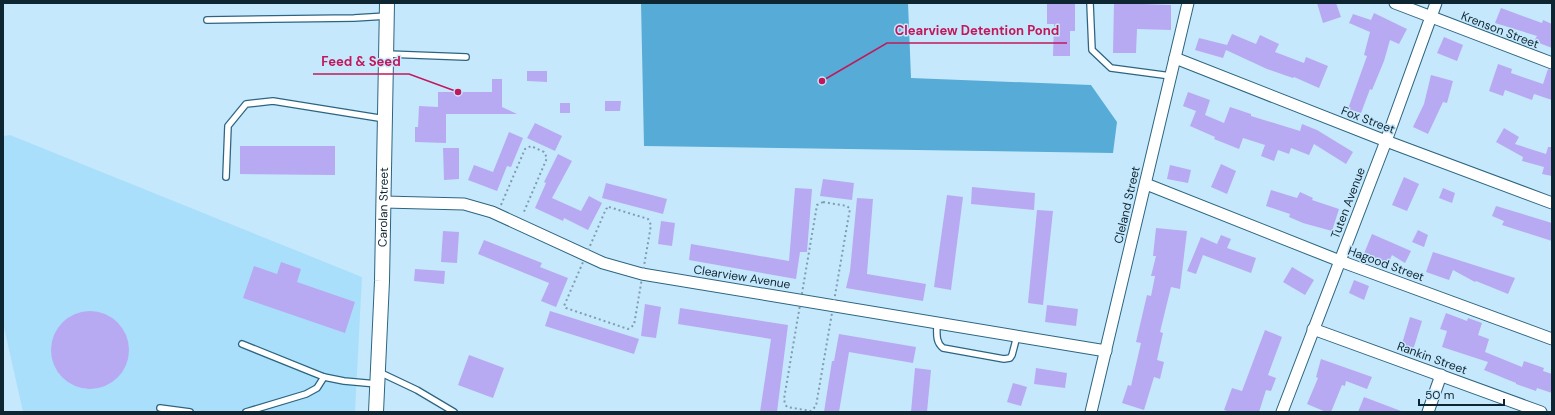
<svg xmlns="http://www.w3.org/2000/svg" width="1555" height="415" viewBox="0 0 1555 415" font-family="'DM Sans',sans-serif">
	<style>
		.built { fill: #aadffc }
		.water { fill: #56acd7 }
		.building { fill: #b8a9f3 }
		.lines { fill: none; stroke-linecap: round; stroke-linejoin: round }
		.service-casing { stroke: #2c6581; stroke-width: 8 }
		.minor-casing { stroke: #2c6581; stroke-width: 13 }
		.tertiary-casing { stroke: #2c6581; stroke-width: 16 }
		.path { stroke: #7f9dae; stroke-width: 2; stroke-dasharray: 2 3; stroke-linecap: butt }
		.service { stroke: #fff; stroke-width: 5.5 }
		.minor { stroke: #fff; stroke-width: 11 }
		.tertiary { stroke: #fff; stroke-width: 14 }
		.labels { text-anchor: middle; stroke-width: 3; stroke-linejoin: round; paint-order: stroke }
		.street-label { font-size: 12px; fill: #0e2632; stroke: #c6e8fc }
		.leader { fill: none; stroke: #c2185b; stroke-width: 1.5 }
		.callout-dot { fill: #c2185b; stroke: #c6e8fc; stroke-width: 1.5 }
		.callout-label { font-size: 13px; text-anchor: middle; font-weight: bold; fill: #c2185b; stroke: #c6e8fc; stroke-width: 3; stroke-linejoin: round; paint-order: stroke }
	</style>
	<rect width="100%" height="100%" fill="#c6e8fc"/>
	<polygon class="built" points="10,135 362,277 355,412 23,412 3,323 3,136"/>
	<polygon class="water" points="641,3 908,3 911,78 1091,85 1117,122 1113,153 644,146"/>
	<g class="building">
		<polygon points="1047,3 1075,3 1075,31 1070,31 1070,56 1053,56 1054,24 1047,24"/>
		<polygon points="1114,3 1171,5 1171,30 1137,29 1136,53 1113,53"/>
		<polygon points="1317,3 1336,3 1341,17 1323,23"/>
		<polygon points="1501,8 1542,23 1543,20 1552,24 1552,48 1534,41 1537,36 1495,23"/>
		<polygon points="1374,13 1407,29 1399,44 1390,40 1384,61 1372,90 1370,89 1361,113 1348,109 1367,56 1364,55 1370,32 1349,23 1353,14 1371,20"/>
		<polygon points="1232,34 1256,44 1260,35 1279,44 1275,52 1304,63 1306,57 1328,66 1319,88 1294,77 1293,78 1267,69 1226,50 1223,58 1195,50 1199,38 1227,45"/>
		<polygon points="1444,37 1463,45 1457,61 1437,53"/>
		<polygon points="1498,64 1512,69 1511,73 1543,84 1548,69 1552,70 1552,100 1534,94 1532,100 1505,90 1503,96 1489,91"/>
		<polygon points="527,71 547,71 547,82 527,81"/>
		<polygon points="1431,75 1453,81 1447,103 1443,102 1428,134 1413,127 1424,104"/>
		<polygon points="492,79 502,79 502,107 517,114 446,114 446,143 415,142 415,127 418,127 419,106 438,107 438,92 492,92"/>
		<polygon points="1188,92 1210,100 1205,115 1224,123 1230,107 1251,114 1251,116 1300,131 1302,124 1317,130 1353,152 1346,164 1314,144 1309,155 1291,148 1289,154 1278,150 1274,161 1261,156 1265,145 1243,138 1239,149 1214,139 1215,137 1190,126 1196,111 1183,106"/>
		<polygon points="605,101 621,101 620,111 605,111"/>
		<rect x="560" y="103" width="10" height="10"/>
		<polygon points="535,123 562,136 555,151 527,138"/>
		<polygon points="1504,128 1519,137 1515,144 1546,154 1548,147 1552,147 1552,176 1542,174 1544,167 1522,161 1523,157 1496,142"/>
		<polygon points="509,132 523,138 511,167 507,166 497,191 468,180 474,165 493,172"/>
		<polygon points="240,146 335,146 335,175 240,174"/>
		<polygon points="443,148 459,148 459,179 444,180"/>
		<polygon points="558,154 572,161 552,198 581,211 589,196 602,203 588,230 564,218 563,221 535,208 546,183 544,182"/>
		<polygon points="1221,164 1236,171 1227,194 1211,187"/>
		<polygon points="1170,165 1191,170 1188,183 1167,179"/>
		<polygon points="1404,177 1419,184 1407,211 1392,205"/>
		<polygon points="823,179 854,183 852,200 820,196"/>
		<polygon points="606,183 667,199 663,214 602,198"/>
		<polygon points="972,187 1035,193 1034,210 971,204"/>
		<polygon points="795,188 812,189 807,252 800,252 796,279 689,260 691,244 789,261"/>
		<polygon points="1443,188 1455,193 1452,203 1439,198"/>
		<polygon points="1271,190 1297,198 1300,192 1313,198 1312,200 1339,209 1332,231 1303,223 1289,217 1290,214 1266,206"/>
		<polygon points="947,195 963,197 951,290 934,287"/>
		<polygon points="857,198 873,199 867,274 926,284 923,301 846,288 850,271"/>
		<polygon points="1496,206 1552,223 1552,241 1502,225 1504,221 1492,216"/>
		<polygon points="1037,210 1053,211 1043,305 1028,303"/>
		<polygon points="661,221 675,223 672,246 658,244"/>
		<polygon points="1156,228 1187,231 1180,289 1171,287 1160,332 1163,333 1157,360 1164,362 1160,379 1154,377 1144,410 1122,403 1128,385 1131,386 1141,343 1136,342 1147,295 1151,296 1155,276 1151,276 1156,256 1153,256"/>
		<polygon points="1418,230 1428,235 1424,247 1412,242"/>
		<polygon points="443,231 459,232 457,263 441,262"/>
		<polygon points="1372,234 1411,251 1405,263 1392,255 1387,266 1363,256"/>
		<polygon points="1221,235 1231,239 1227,248 1256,258 1251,273 1203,255 1196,274 1187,271 1201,237 1217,244"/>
		<polygon points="484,240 542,263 540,267 568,278 556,307 541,301 549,283 478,254"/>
		<polygon points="1433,252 1515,278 1508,294 1476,281 1475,282 1453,270 1449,280 1426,272"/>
		<polygon points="281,262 301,269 297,282 355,302 345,333 243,298 254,266 277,274"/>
		<polygon points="1292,267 1314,280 1305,295 1283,282"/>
		<polygon points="415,269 445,271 444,284 414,281"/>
		<polygon points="1354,280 1369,286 1364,300 1349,293"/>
		<polygon points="645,304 661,307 656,338 641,336"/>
		<polygon points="1047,305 1078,309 1076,326 1045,322"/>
		<polygon points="680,308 788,325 777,412 760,412 771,339 678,324"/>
		<circle cx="90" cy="350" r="39"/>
		<polygon points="550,311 639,339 634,354 545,326"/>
		<polygon points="1446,313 1467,321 1468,318 1482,323 1478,335 1489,339 1485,352 1522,367 1524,361 1544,368 1543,371 1552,374 1552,393 1537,388 1536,391 1516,384 1516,383 1484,370 1488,362 1442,347 1447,331 1440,329"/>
		<polygon points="1410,317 1422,321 1413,350 1401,347"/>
		<polygon points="1265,330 1282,337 1268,375 1276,378 1271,391 1266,390 1259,412 1230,412 1224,410 1232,388 1242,391"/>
		<polygon points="839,334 916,347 913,363 849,352 839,412 824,412 832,361 834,361"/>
		<polygon points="469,355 504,368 493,398 458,385"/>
		<polygon points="1321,359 1372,377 1367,389 1346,381 1345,386 1342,385 1331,412 1326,412 1307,404 1318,378 1316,377"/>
		<polygon points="915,368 931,370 927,412 911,412"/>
		<polygon points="1036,368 1067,373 1065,388 1034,384"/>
		<polygon points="1013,383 1027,387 1021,406 1007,402"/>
		<polygon points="1364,397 1401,411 1401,412 1358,412"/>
	</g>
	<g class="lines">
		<defs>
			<g id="service">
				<polyline points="1090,3 1092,50 1111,68 1171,76"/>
				<polyline points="207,20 354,18 387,16"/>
				<polyline points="387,54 466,57"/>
				<polyline points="226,177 228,126 246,104 273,101 385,119"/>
				<path d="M937 323C937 332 935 342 943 348L1004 359 1010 358 1012 355 1017 336"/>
				<polyline points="242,344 324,377 344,381 377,384"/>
				<polyline points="379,372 417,390 454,412"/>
				<polyline points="160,408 190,412"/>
				<polyline points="246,412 306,394 317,388 324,377"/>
			</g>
			<g id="minor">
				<polyline points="1395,3 1552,63"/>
				<polyline points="1175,58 1386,141 1552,203"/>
				<polyline points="1146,184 1340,261 1552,339"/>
				<polyline points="384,202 464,204 492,212 603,263 642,274 1106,351"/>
				<polyline points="1313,329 1541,412"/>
				<polyline points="1091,412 1188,3"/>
				<polyline points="1282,412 1386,141 1436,3"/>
				<polyline points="1428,412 1441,375"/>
			</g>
			<g id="tertiary">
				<path id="s1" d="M376 412 382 281 387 3"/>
			</g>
		</defs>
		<use href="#service" class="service-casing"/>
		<use href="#minor" class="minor-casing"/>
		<use href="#tertiary" class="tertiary-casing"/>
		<g class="path">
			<polygon points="823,202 847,206 850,209 849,214 816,406 811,411 787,407 785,404 784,399 817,205"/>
			<polyline points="501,205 525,149 531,146 544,152 547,158 523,214"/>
			<polygon points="609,207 648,219 651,225 634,325 628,329 566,308 564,306 606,209"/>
		</g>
		<use href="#service" class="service"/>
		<use href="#minor" class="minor"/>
		<use href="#tertiary" class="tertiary"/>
	</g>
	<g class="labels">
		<g class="street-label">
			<text transform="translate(1500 30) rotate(21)" y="4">Krenson Street</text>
			<text transform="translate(1368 120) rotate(21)" y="4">Fox Street</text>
			<text transform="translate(1348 203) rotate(-69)" y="4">Tuten Avenue</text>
			<text transform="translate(1127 205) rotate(-77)" y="4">Cleland Street</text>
			<text dy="4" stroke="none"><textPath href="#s1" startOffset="205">Carolan Street</textPath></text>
			<text transform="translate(1386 264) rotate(20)" y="4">Hagood Street</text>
			<text transform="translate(742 277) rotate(9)" y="4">Clearview Avenue</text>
			<text transform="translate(1432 358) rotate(20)" y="4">Rankin Street</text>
		</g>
	</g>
	<path class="leader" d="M822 81L887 43H1067M458 92L409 74H313"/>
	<g class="callout-dot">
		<circle cx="822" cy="81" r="4"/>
		<circle cx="458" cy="92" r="4"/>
	</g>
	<g class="callout-label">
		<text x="977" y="35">Clearview Detention Pond</text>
		<text x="361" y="66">Feed &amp; Seed</text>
	</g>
	<rect width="1555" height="415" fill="none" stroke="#0e2632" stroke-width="8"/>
	<path d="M1419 399v6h85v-6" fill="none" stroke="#0e2632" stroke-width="2"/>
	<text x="1425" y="399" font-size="12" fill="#0e2632" stroke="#c6e8fc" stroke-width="3" paint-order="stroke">50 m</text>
</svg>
